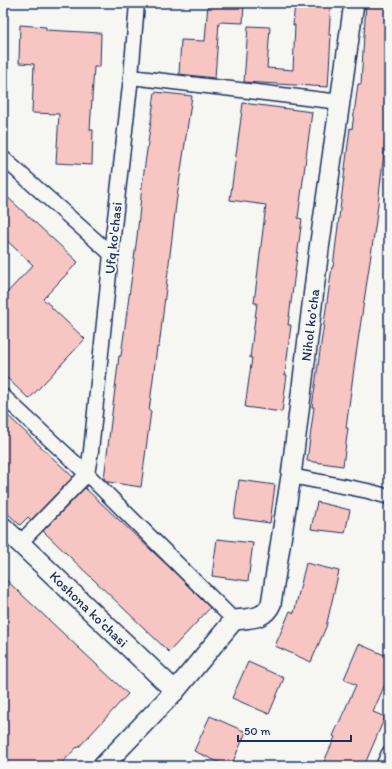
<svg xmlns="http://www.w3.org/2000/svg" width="392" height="769" viewBox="0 0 392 769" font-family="Itim,sans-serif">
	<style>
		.building { fill: #f7c6c3; stroke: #1b2f5e }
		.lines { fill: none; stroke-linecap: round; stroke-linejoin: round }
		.street-casing { stroke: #1b2f5e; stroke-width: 17 }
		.secondary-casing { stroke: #1b2f5e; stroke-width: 22 }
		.street { stroke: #f6f6f2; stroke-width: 14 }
		.secondary { stroke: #f6f6f2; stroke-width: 19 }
		.labels { text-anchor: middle; stroke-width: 4; stroke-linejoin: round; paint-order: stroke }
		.street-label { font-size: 14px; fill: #1b2f5e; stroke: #f6f6f2 }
	</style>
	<rect width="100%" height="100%" fill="#f6f6f2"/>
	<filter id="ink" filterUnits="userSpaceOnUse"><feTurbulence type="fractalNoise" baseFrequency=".025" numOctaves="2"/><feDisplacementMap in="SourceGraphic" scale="8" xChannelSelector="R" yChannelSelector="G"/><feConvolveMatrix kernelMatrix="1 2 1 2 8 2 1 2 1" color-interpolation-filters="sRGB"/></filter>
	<g filter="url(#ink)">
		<g class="building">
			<polygon points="208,3 244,3 243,23 219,22 215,78 179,74 181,40 205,41"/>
			<polygon points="295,3 331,3 329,35 331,35 328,87 244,82 248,26 270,27 267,68 293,70 295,25 293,25"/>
			<polygon points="366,3 389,3 389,126 387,126 376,221 355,361 346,428 348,428 343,466 307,461 314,407 312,407 332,267 333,267 350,128 352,129 358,84 361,84"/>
			<polygon points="20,25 46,27 46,30 101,33 100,67 94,67 90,130 93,130 92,165 56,163 59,114 32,113 34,64 19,63"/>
			<polygon points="155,92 192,96 176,204 159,347 157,347 149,411 151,411 141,487 108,482 104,479 119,356 121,356 137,237 142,186"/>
			<polygon points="243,103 312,112 298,218 302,219 288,325 291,325 285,375 287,375 282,412 245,407 252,358 250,358 257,303 254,303 266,205 230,200"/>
			<polygon points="3,193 78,262 43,299 51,306 51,307 85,339 29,399 3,374 3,297 33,265 3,237"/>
			<polygon points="3,411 73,477 31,520 28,517 20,525 3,509"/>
			<polygon points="239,480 275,485 270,523 234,518"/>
			<polygon points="85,488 168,566 210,608 169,652 43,531"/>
			<polygon points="317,502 350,510 345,533 311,529"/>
			<polygon points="217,539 253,543 248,581 212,576"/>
			<polygon points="306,563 339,571 326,627 311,662 275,646 290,611 294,613"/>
			<polygon points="3,577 128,694 78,748 77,747 59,766 3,766"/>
			<polygon points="359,644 389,657 389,675 373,712 385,717 364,766 322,766 335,737 333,736 356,685 344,679"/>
			<polygon points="248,662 284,678 269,714 232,698"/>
			<polygon points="210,716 246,732 231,766 227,766 194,751"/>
		</g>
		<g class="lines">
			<defs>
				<g id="street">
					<polyline points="131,77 340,102"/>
					<polyline points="3,158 111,254"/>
					<polyline points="3,396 87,474 234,620"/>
					<polyline points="87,474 91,451 111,254 131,77 137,3"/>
					<polyline points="291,476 368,491 389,497"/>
					<polyline points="20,543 87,474"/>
					<polyline points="383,766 389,753"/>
				</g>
				<g id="secondary">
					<polyline points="3,527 175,691"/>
					<path d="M103 766 175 691 234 620C249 618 264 620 271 604L291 476 319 249 354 3"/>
				</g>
			</defs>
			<use href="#street" class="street-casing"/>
			<use href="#secondary" class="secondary-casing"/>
			<use href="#street" class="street"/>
			<use href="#secondary" class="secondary"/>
		</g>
	</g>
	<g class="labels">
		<g class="street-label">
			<text transform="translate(113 238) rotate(-84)" y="5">Ufq ko'chasi</text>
			<text transform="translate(310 325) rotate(-83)" y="5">Nihol ko'cha</text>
			<text transform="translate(89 609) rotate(44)" y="5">Koshona ko'chasi</text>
		</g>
	</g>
	<rect width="392" height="769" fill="none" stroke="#f6f6f2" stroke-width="16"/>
	<rect x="8" y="8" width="376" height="753" fill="none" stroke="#1b2f5e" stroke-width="1.5" filter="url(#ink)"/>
	<path d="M238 735v6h113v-6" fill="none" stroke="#1b2f5e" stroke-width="2"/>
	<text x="244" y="735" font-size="12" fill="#1b2f5e" stroke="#f6f6f2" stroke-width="3" paint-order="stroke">50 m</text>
</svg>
